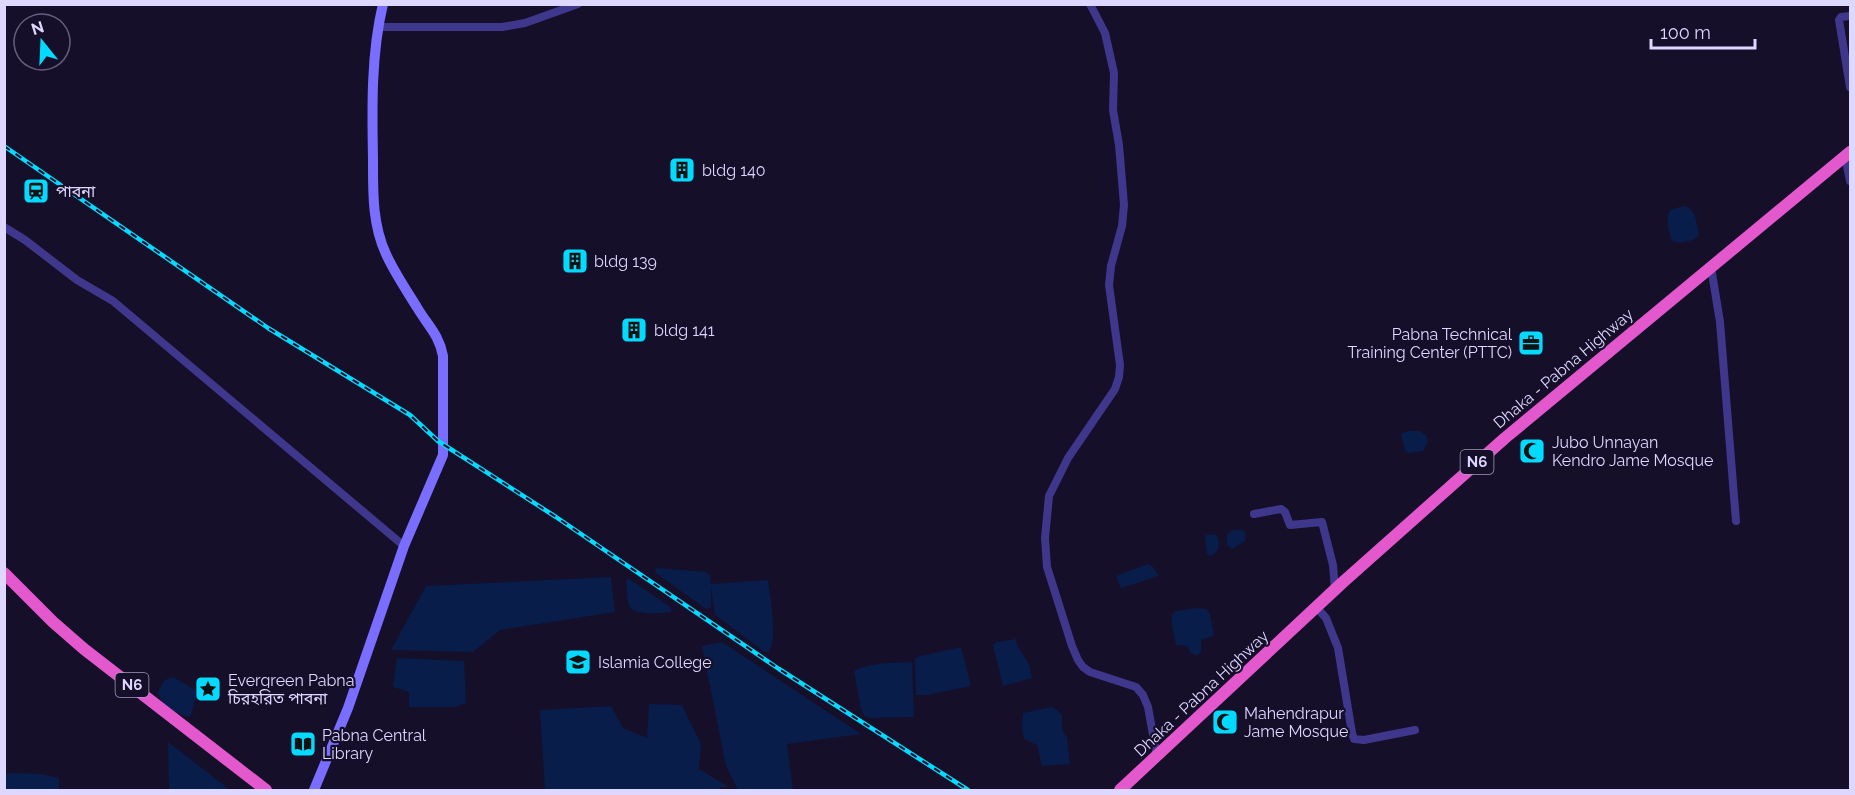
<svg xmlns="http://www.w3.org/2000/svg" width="1855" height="795" viewBox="0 0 1855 795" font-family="Raleway,'Noto Sans Bengali',sans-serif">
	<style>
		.water { fill: #081d4a }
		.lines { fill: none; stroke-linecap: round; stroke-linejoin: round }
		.minor { stroke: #3f378b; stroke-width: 8 }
		.secondary { stroke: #796eff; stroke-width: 10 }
		.trunk { stroke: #e458ce; stroke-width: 12 }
		.rail-casing { stroke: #03daff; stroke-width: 4.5 }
		.rail { stroke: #150f2a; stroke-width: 2; stroke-dasharray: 7; stroke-linecap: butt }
		.labels { text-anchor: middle; stroke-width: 4.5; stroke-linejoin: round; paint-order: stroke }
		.shield { fill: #150f2a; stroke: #a29bbf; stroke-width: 1.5 }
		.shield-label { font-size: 15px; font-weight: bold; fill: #ded7ff }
		.poi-label { font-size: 16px; fill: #ded7ff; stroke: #150f2a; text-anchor: start }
		.street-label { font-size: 16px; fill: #ded7ff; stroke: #150f2a }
	</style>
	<rect width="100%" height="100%" fill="#150f2a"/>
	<g class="water">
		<path d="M1683 206C1697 208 1696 223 1699 235 1693 242 1681 243 1673 242 1668 232 1666 221 1670 210Z"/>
		<polygon points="1408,431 1419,431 1426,435 1428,442 1423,451 1409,453 1405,451 1401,434"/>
		<polygon points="1233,530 1242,530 1246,533 1245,541 1234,548 1230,548 1227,544 1227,534"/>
		<path d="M1216 534C1221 543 1220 552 1210 556L1207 554 1205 540 1206 535Z"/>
		<polygon points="1148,564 1153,567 1159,576 1121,588 1116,576"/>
		<path d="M656 568 706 572 710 576 711 584 768 580C770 598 778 637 769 652H765L715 615 711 587V606L710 608 706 609 657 574 655 571Z"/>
		<polygon points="611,577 615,612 500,630 473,652 391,650 426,586"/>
		<path d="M628 578 669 606 672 612C663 613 633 616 629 606 627 599 627 589 626 582Z"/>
		<polygon points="1196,608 1206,609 1210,614 1214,636 1201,640 1201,652 1196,656 1190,652 1187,646 1176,645 1172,625 1172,614 1176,611"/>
		<polygon points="1016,639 1017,645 1029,664 1032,678 1003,686 993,645 997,642"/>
		<polygon points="722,642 861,734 787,744 793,790 738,790 726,766 702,646"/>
		<polygon points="961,647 971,686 927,695 916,695 915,659 920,656"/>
		<polygon points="397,658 464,661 466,703 455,707 409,707 409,692 393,687"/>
		<path d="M912 662 914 717 870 718 864 716 861 709 854 671C870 662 894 663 912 662Z"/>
		<path d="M170 677 175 678 195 690 196 698 190 717C177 715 160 706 158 692L163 682Z"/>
		<polygon points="649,704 682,705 701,744 699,769 729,787 720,787 720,790 545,790 540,710 611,706 623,728 647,738"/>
		<polygon points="1052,707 1062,714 1062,729 1067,738 1070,764 1042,766 1037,745 1024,739 1022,728 1023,713"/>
		<polygon points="168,742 230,790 169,790"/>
		<polygon points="16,773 41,774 59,778 59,790 5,790 5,774"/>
	</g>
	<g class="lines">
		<g class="minor">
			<polyline points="1090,4 1105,33 1114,73 1113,110 1119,145 1124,205 1122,226 1111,266 1109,285 1120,365 1119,377 1115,389 1068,458 1049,496 1045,538 1047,567 1072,646 1078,660 1083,667 1090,672 1136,687 1143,695 1148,707 1157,757"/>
			<polyline points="1850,16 1841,17 1839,20 1850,87"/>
			<polyline points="378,27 502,27 525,23 578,4"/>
			<polyline points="1845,156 1850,181"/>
			<polyline points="4,227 25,240 77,280 113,301 404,546"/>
			<polyline points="1711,267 1720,322 1736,521"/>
			<polyline points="1254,514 1281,509 1285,512 1290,525 1322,522 1333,565 1335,590"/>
			<polyline points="1316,607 1326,618 1338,648 1352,733 1354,739 1364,740 1415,730"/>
		</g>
		<path class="secondary" d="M314 790 348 708 404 546 443 455V356C439 335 429 327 418 309 407 291 394 272 386 254 372 224 373 191 373 159 372 108 371 54 383 4"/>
		<g class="trunk">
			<polyline points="4,573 53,622 84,649 266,790"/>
			<polyline points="1120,790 1342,583 1505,438 1850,152"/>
		</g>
		<defs>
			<polyline id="rail" points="4,146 268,328 410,415 438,441 556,517 779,669 968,790"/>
		</defs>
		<use href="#rail" class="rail-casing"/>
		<use href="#rail" class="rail"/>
	</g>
	<defs>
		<symbol id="building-square" viewBox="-11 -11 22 22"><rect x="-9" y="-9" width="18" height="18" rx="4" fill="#03daff" stroke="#150f2a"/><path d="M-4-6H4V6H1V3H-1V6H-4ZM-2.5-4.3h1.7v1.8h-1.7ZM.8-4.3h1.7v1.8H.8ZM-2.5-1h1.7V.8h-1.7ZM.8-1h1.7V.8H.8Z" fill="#111"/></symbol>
		<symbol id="station-square" viewBox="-11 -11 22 22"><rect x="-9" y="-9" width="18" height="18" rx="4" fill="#03daff" stroke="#150f2a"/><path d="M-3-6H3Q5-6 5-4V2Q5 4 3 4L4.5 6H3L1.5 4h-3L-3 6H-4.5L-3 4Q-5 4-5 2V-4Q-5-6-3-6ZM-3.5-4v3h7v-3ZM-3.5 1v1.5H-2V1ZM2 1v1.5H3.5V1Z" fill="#111"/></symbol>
		<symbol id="office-square" viewBox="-11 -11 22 22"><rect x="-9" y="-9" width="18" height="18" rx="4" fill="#03daff" stroke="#150f2a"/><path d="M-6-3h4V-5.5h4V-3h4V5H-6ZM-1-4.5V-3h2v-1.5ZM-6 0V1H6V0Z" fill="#111"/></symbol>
		<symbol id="mosque-square" viewBox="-11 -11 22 22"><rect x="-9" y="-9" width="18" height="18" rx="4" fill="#03daff" stroke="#150f2a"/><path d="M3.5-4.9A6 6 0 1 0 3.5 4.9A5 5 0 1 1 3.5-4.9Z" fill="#111"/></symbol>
		<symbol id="university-square" viewBox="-11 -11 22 22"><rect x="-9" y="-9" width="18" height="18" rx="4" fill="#03daff" stroke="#150f2a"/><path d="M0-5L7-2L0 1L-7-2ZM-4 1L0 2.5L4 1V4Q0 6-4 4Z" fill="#111"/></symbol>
		<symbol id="sight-square" viewBox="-11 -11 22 22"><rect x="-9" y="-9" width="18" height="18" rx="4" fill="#03daff" stroke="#150f2a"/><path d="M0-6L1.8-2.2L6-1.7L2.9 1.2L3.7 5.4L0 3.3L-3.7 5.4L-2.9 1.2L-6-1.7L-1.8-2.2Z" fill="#111"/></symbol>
		<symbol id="library-square" viewBox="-11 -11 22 22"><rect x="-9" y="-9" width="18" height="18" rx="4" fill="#03daff" stroke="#150f2a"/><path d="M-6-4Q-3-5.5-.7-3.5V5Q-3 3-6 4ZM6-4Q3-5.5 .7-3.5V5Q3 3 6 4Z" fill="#111"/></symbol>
	</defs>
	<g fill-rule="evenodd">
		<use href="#building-square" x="667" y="155" width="30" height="30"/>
		<use href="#station-square" x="21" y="176" width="30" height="30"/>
		<use href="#building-square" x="560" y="246" width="30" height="30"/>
		<use href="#building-square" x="619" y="315" width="30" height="30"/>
		<use href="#office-square" x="1516" y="328" width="30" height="30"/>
		<use href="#mosque-square" x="1517" y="436" width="30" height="30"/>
		<use href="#university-square" x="563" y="647" width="30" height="30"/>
		<use href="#sight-square" x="193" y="674" width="30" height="30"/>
		<use href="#mosque-square" x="1210" y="707" width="30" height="30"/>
		<use href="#library-square" x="288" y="729" width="30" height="30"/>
	</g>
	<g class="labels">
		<g class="shield">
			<rect x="1460.5" y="450" width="33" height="24" rx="4.5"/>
			<rect x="115.5" y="673" width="33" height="24" rx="4.5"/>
		</g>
		<g class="shield-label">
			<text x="1477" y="467">N6</text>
			<text x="132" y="690">N6</text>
		</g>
		<g class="poi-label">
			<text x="702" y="176">bldg 140</text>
			<text x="56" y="197">পাবনা</text>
			<text x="594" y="267">bldg 139</text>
			<text x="654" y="336">bldg 141</text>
			<text x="1512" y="340" text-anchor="end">Pabna Technical<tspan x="1512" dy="18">Training Center (PTTC)</tspan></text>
			<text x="1552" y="448">Jubo Unnayan<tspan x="1552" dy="18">Kendro Jame Mosque</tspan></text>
			<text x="598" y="668">Islamia College</text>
			<text x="228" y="686">Evergreen Pabna<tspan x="228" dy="18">চিরহরিত পাবনা</tspan></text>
			<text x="1244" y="719">Mahendrapur<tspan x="1244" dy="18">Jame Mosque</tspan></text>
			<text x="322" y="741">Pabna Central<tspan x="322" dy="18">Library</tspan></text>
		</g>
		<g class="street-label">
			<text transform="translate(1563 368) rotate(-40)" y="6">Dhaka - Pabna Highway</text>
			<text transform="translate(1201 693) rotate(-43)" y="6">Dhaka - Pabna Highway</text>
		</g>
	</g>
	<rect width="1855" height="795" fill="none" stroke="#ded7ff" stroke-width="12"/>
	<g transform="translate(42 42) rotate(342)"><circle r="28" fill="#150f2a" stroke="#655f7f" stroke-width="1.5"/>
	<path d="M0-4.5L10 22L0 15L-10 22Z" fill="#03daff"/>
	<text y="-9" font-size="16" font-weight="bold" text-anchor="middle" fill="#ded7ff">N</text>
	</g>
	<path d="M1651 39v9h104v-9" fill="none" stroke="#ded7ff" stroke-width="3"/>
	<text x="1660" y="39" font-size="18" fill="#ded7ff" stroke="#150f2a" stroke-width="4.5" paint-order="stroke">100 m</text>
</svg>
